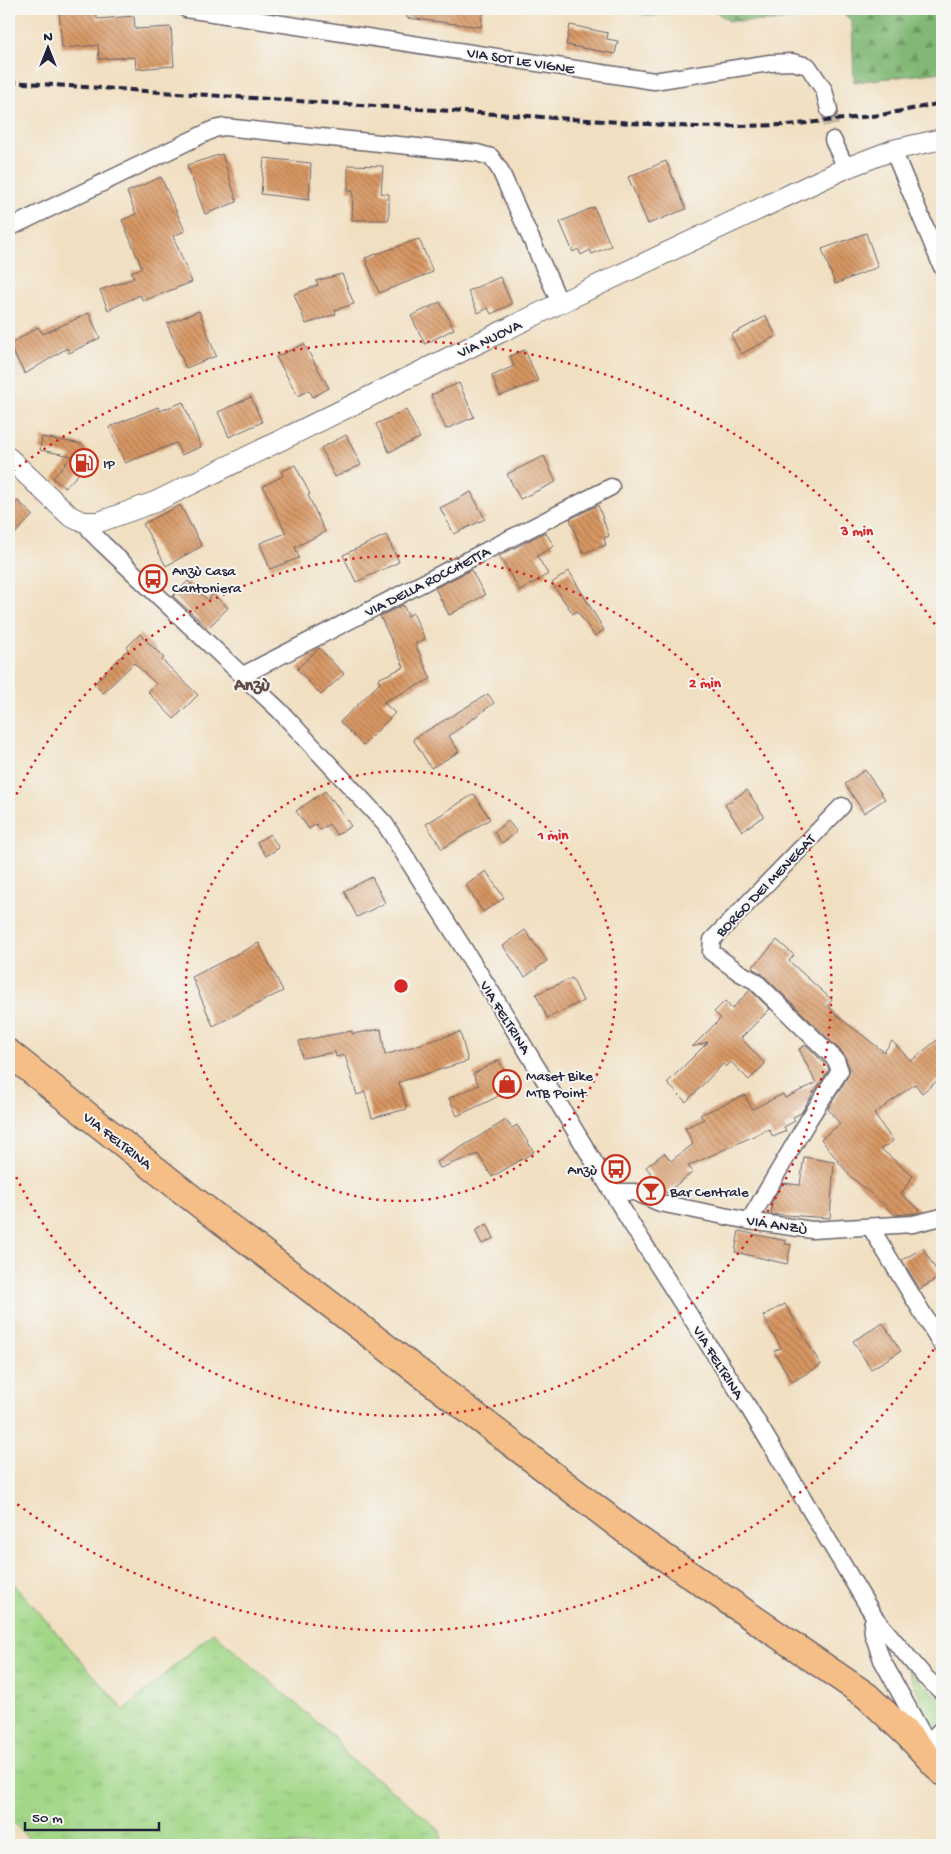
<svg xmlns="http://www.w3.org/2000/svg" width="951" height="1854" viewBox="0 0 951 1854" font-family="'Gochi Hand',sans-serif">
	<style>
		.grass { fill: url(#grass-tufts); stroke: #627c62 }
		.forest { fill: url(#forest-firs); stroke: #526d58 }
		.building { fill: url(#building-back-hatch) }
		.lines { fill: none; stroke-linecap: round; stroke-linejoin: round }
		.minor-tunnel { stroke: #c8b9a6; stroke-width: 16; stroke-dasharray: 16 8; stroke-linecap: butt }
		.minor-casing { stroke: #6a646a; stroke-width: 19 }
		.tertiary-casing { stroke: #6a646a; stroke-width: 22 }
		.primary-casing { stroke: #6a646a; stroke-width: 29 }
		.minor { stroke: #fff; stroke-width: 16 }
		.tertiary { stroke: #fff; stroke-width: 20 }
		.primary { stroke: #f6be87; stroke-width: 26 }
		.rail { stroke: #22223b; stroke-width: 4; stroke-dasharray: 8 4; stroke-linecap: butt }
		.ring { fill: none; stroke: #d62828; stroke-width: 2.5; stroke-dasharray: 2.5 5 }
		.labels { text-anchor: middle; stroke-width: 4; stroke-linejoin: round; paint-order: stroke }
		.street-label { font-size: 15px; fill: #22223b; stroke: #f6f6f2 }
		.poi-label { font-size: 15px; fill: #22223b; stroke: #f6f6f2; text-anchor: start }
		.quarter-label { font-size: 18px; font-weight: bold; fill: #614b49; stroke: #f6f6f2 }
		.centre { fill: #d62828; stroke: #f6f6f2; stroke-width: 2.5 }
		.ring-label { font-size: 15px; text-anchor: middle; font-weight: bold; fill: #d62828; stroke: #f6f6f2; stroke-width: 4; stroke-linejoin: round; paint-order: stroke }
	</style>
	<defs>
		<pattern id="grass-tufts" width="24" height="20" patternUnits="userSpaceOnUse" patternTransform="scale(1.25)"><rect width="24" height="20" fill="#a2d788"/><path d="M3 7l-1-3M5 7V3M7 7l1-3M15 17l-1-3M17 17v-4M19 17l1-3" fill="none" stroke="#8bb876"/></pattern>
		<pattern id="forest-firs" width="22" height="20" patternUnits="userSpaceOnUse" patternTransform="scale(1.25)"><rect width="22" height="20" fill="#81b874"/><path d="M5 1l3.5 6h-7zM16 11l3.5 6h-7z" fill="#699560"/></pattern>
		<pattern id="building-back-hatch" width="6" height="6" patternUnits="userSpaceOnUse" patternTransform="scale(1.25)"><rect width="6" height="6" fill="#d79662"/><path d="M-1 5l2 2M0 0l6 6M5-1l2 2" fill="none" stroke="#ae7a52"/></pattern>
	</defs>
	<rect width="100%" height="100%" fill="#f6f6f2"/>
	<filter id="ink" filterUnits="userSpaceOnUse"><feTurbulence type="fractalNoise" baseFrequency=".02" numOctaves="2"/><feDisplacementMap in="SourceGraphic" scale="10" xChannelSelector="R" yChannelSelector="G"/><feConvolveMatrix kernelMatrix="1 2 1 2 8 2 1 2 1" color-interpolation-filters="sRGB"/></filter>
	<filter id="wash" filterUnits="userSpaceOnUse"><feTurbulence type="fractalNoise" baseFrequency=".0096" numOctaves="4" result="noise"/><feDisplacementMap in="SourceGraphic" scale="20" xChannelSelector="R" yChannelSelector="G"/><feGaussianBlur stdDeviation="1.12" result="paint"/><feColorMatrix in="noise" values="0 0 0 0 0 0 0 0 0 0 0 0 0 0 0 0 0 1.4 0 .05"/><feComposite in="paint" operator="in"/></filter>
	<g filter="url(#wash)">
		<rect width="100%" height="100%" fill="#f1dfc1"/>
		<g class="grass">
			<polygon points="9,1578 124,1710 213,1632 334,1737 348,1757 401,1797 440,1831 442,1845 36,1845 9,1819"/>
			<polygon points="908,1670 942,1701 942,1722 934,1729"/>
		</g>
		<g class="forest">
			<polygon points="624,9 689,9 651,16"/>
			<polygon points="712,9 942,9 942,72 854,82 852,21 843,13 773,21 729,21"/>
		</g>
		<g id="blocks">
			<g class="building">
				<polygon points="59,9 96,9 97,19 134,16 135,29 171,27 174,66 136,69 135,57 99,59 98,45 62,48"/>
				<polygon points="408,9 483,9 481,27 407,18"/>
				<polygon points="570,25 608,33 607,39 618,41 615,54 566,45"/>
				<polygon points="222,154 237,202 205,214 187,165"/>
				<polygon points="264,158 311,163 309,200 261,194"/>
				<polygon points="666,161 686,209 648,224 628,177"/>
				<polygon points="348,165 383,166 381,193 389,194 389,220 352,220 353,191 348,191"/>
				<polygon points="161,177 185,231 173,236 192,282 143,301 140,295 108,310 100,290 134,278 131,272 142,268 122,220 136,214 127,192"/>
				<polygon points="594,207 611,246 592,254 590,250 581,255 578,249 573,252 560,222"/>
				<polygon points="866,233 878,267 835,284 822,249"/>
				<polygon points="419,239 433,272 379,293 365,258"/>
				<polygon points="342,274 354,304 335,310 336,314 306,324 294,294 318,285 316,281"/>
				<polygon points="500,277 512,304 491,314 488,308 478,313 468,291"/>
				<polygon points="440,302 454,329 425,344 411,316"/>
				<polygon points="199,311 216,356 186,368 167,324"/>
				<polygon points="89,313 100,338 69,353 67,348 25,374 9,345 38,327 43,334"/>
				<polygon points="766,316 776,336 741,354 731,335"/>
				<polygon points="304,344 329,388 313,397 309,390 298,396 276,357"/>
				<polygon points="525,350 538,381 500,396 492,376 514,366 510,356"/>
				<polygon points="459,383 474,417 446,429 431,395"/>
				<polygon points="251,397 262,422 229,437 218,412"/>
				<polygon points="183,402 201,447 181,455 176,443 125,463 109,427 158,407 160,411"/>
				<polygon points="406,410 420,438 389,452 376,424"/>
				<polygon points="346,435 361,465 335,477 321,448"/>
				<polygon points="42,437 82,444 98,461 92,460 65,488 53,478 72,456 40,450"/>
				<polygon points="544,456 556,482 520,499 507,474"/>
				<polygon points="295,465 310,494 308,495 325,532 295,547 299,558 270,569 260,543 286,533 263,486 283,476 281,472"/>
				<polygon points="471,492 485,519 454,534 440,508"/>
				<polygon points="18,501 33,515 9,540 9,511"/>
				<polygon points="180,505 202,546 166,566 143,524"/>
				<polygon points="598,505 609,536 604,538 606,545 583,553 570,519"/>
				<polygon points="545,532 554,546 537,556 548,574 520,591 499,556"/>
				<polygon points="386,535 399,562 356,582 343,555"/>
				<polygon points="471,570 485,595 449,615 435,588"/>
				<polygon points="569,571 604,630 595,636 577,611 573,614 552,583"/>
				<polygon points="188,581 208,600 213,594 228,608 208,628 173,596"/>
				<polygon points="403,605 408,616 413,613 425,639 415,644 431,679 383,702 395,713 363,745 340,722 380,683 378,679 404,667 380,616"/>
				<polygon points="140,634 164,658 162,660 198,695 174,719 148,692 156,684 134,663 103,693 94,684 128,649 127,647"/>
				<polygon points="319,648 344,674 321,695 297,669"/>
				<polygon points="488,694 494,703 449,736 459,752 431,768 413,739"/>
				<polygon points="865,770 885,799 864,813 845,784"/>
				<polygon points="747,790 764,816 742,831 725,805"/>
				<polygon points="325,791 331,800 332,799 351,826 337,835 329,824 320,830 316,824 309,829 296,811"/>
				<polygon points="474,794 490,819 442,849 426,824"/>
				<polygon points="508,821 517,832 502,843 494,832"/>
				<polygon points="270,834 279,848 266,856 257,842"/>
				<polygon points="486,871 504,898 483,912 466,885"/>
				<polygon points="372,877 385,903 357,917 344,891"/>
				<polygon points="525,930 547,961 525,977 503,946"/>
				<polygon points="777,940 794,955 789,961 832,1000 828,1005 835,1014 884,1052 892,1041 911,1061 942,1036 942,1077 922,1093 915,1084 874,1114 893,1141 881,1149 913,1176 901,1194 920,1210 917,1213 895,1215 849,1175 821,1139 840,1124 828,1109 848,1076 850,1068 843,1053 762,974 752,968"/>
				<polygon points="259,943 283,991 213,1026 192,977"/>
				<polygon points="572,978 583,1001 547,1018 536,994"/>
				<polygon points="750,990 770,1009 741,1038 765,1064 749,1080 731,1062 726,1067 723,1064 686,1102 667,1083 708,1042 692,1047 721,1018 714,1012 725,1001 732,1009"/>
				<polygon points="381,1029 385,1055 460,1032 468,1061 399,1082 407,1109 372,1118 365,1092 357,1095 345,1055 336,1057 335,1052 302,1058 299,1041 352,1031 352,1034"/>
				<polygon points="806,1045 827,1066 829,1070 814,1092 814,1091 801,1113 793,1117 795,1121 784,1127 786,1131 773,1137 769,1129 688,1166 693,1172 666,1193 657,1181 654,1182 651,1178 653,1176 646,1167 664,1153 671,1161 693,1144 685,1128 704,1119 700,1115 745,1095 752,1109 783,1094 785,1098 816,1083 799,1049"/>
				<polygon points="499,1060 513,1087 493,1099 457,1116 449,1098 479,1085 473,1074"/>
				<polygon points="506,1120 512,1128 517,1125 534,1152 492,1177 478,1154 440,1168 437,1162"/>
				<polygon points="804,1157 834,1162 830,1218 771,1214 772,1201 783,1183 800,1185"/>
				<polygon points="487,1224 494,1238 482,1244 475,1231"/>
				<polygon points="739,1231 786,1241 785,1244 791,1245 787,1264 735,1252"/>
				<polygon points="923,1248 940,1277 920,1289 902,1260"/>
				<polygon points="785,1304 821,1365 792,1382 774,1351 781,1348 763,1316"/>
				<polygon points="883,1323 901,1351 871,1369 853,1341"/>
			</g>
		</g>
	</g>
	<g filter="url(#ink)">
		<use href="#blocks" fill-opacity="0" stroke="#6a646a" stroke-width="1"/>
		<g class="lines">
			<polyline class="minor-tunnel" points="829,110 833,140"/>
			<defs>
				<g id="minor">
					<polyline points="186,9 654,81 770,63 792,62 808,66 824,90 829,110"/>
					<polyline points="833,140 846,168"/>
					<polyline points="893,150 942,267"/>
					<polyline points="9,228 214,129 224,127 477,153 491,157 500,170 560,303"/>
					<polyline points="85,522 92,533 103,544 279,710 385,824 495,998 632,1225 747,1405 875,1618 925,1677 942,1692"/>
					<polyline points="243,675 611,487"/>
					<polyline points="613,1192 635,1192 660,1203 749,1221 812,1230 913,1224 942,1217"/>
					<polyline points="749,1221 809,1119 840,1071 836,1060 755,981 740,973 711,952 712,940 842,806"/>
					<polyline points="871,1228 942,1345"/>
					<polyline points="875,1618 872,1624 873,1634 882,1660 929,1746"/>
					<polyline points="930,1747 931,1739 942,1729"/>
				</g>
				<polyline id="tertiary" points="9,458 70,516 78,520 85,522 99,522 155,502 560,303 846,168 893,150 942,139"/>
				<polyline id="primary" points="9,1053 189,1196 626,1531 867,1696 908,1735 942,1772"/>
			</defs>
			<use href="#minor" class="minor-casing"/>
			<use href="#tertiary" class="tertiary-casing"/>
			<use href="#primary" class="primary-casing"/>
			<use href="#minor" class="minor"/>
			<use href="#tertiary" class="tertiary"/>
			<use href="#primary" class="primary"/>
			<polyline class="rail" points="9,82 694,127 788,125 881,115 942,103"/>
		</g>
	</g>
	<g class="ring">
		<circle cx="401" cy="986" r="215"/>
		<path d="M10 808A430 430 0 1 1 10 1164"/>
		<path d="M942 1337A645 645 0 0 1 13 1501M13 471A645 645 0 0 1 942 635"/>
	</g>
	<defs>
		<symbol id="fuel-ring" viewBox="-11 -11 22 22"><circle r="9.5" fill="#f6f6f2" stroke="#c8321e" stroke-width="1.5"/><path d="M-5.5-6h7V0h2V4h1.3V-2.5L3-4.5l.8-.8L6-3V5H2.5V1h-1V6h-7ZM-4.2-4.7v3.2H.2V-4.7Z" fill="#c8321e"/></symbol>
		<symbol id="bus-ring" viewBox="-11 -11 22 22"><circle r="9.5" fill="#f6f6f2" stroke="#c8321e" stroke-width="1.5"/><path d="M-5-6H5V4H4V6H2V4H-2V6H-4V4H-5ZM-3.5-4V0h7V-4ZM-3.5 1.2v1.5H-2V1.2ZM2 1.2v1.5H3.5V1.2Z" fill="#c8321e"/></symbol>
		<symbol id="shop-ring" viewBox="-11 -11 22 22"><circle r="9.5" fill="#f6f6f2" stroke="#c8321e" stroke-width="1.5"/><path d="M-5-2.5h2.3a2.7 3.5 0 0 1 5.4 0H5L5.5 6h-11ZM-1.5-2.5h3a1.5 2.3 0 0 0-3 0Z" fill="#c8321e"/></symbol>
		<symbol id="bar-ring" viewBox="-11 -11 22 22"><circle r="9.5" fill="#f6f6f2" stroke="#c8321e" stroke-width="1.5"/><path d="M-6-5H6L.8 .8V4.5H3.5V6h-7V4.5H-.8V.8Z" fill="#c8321e"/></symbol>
	</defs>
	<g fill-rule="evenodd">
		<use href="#fuel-ring" x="68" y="447" width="32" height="32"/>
		<use href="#bus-ring" x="137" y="563" width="32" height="32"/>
		<use href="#shop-ring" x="491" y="1068" width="32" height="32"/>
		<use href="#bus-ring" x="600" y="1153" width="32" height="32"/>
		<use href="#bar-ring" x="635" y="1175" width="32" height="32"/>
	</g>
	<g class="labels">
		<g class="street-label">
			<text transform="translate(521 60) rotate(9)" y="5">VIA SOT LE VIGNE</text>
			<text transform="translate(489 338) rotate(-26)" y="5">VIA NUOVA</text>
			<text transform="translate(427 581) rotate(-27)" y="5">VIA DELLA ROCCHETTA</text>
			<text transform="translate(765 885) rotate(-46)" y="5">BORGO DEI MENEGAT</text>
			<text transform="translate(506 1017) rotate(58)" y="5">VIA FELTRINA</text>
			<text transform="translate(118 1140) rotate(38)" y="5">VIA FELTRINA</text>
			<text transform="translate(777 1224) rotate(9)" y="5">VIA ANZÙ</text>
			<text transform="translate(719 1362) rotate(58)" y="5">VIA FELTRINA</text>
		</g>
		<g class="poi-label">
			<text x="103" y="468">IP</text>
			<text x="172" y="575">Anzù Casa<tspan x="172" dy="17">Cantoniera</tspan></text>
			<text x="526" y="1080">Maset Bike<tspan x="526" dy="17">MTB Point</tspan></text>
			<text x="597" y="1174" text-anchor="end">Anzù</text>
			<text x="670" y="1196">Bar Centrale</text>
		</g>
		<g class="quarter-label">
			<text x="252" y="690">Anzù</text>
		</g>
	</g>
	<circle cx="401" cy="986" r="8" class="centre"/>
	<g class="ring-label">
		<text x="857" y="535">3 min</text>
		<text x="705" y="687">2 min</text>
		<text x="553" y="839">1 min</text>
	</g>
	<rect width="951" height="1854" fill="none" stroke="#f6f6f2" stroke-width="30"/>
	<g transform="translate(48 48)" stroke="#f6f6f2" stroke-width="4" paint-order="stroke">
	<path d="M0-4L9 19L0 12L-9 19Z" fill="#22223b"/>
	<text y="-8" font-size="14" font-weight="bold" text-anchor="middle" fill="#22223b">N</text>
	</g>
	<path d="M25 1822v8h134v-8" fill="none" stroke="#22223b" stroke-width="2.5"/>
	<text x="32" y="1822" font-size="15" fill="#22223b" stroke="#f6f6f2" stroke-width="4" paint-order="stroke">50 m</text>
</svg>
